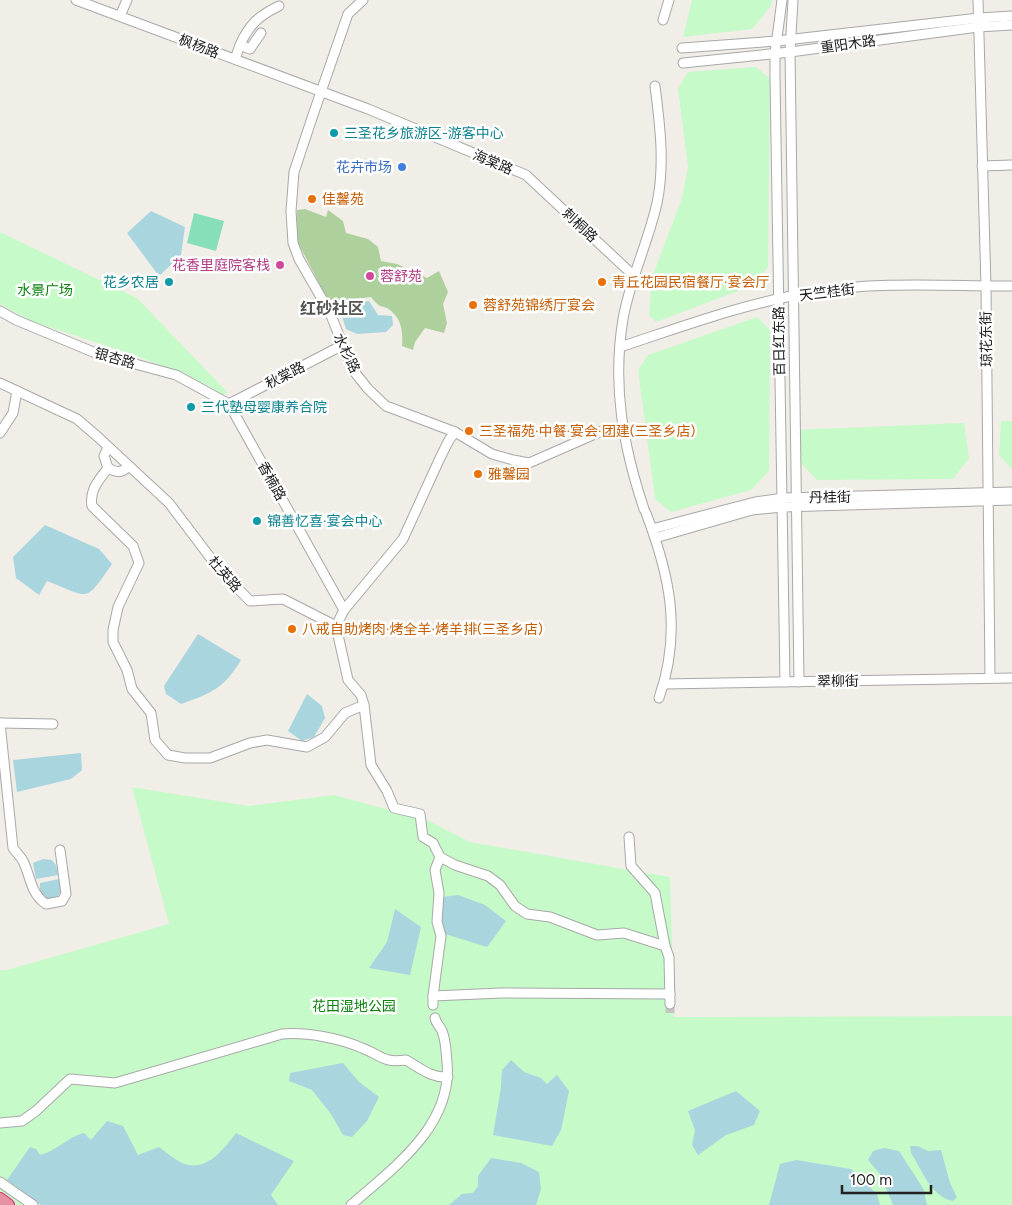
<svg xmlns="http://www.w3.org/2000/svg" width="1012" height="1205" viewBox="0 0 1012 1205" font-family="Figtree,'Noto Sans SC',sans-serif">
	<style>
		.forest { fill: #aed09d }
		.park { fill: #c7fac9 }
		.pitch { fill: #87dfb9 }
		.water { fill: #a9d5de }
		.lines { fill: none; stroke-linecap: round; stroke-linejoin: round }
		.minor-tunnel { stroke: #c7c5c0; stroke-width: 9; stroke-dasharray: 9 4.5; stroke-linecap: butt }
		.minor-casing { stroke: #a8a8a8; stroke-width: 11 }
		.highway-casing { stroke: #db2a6e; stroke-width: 14 }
		.minor { stroke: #fff; stroke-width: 9 }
		.highway { stroke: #e791a5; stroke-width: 12 }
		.culture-dot { fill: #0f9aa8; stroke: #fff; stroke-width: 2 }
		.shop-dot { fill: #3f7fe0; stroke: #fff; stroke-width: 2 }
		.food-dot { fill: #e8710a; stroke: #fff; stroke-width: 2 }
		.hotel-dot { fill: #d1479c; stroke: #fff; stroke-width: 2 }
		.labels { text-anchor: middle; stroke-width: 5; stroke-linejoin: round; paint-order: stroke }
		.street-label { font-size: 14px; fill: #212121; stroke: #fff }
		.culture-label { font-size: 14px; fill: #0d838f; stroke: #fff; text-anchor: start }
		.shop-label { font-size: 14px; fill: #366cbe; stroke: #fff; text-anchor: end }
		.food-label { font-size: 14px; fill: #c56008; stroke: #fff; text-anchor: start }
		.hotel-label { font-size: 14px; fill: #b23c85; stroke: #fff; text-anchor: end }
		.park-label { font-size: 14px; fill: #0d8211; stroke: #fff }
		.quarter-label { font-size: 16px; font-weight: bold; fill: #545454; stroke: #fff }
	</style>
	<rect width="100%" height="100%" fill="#f1eee8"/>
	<path class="forest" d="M305 209 326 217 328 210 343 221 346 233 368 239 378 247 381 261 397 264 427 278 439 271 448 292 443 304 447 323 444 333 425 328 415 342 413 350 402 346C403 333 402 319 390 310 380 303 382 311 371 297L329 302 296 239 297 210Z"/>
	<g class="park">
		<polygon points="692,0 772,0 771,6 752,29 683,37"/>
		<polygon points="756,67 770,79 768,267 754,285 656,322 649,315 652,277 682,198 688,167 678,89 688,72"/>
		<polygon points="0,232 137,298 228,393 221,395 211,387 140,357 31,321 0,304"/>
		<polygon points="757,317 770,330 769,471 751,490 671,512 655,499 638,370 648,355"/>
		<polygon points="1001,421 1012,421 1012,469 999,455"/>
		<polygon points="964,423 969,458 953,479 817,480 791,453 792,430"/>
		<polygon points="132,787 249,806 334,795 427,820 470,842 670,877 674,1017 1012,1016 1012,1205 0,1205 0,970 7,970 169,924"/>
	</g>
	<polygon class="pitch" points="194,213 224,221 216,251 187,243"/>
	<g class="water">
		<polygon points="151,211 185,227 181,255 159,276 127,233"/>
		<polygon points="369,301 378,315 392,316 393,325 386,332 357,334 346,329 340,310 346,304"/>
		<path d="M45 525 99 549 112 564C84 604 91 598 47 581L39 595 16 578 13 557Z"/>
		<path d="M198 634 241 660C224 688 212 693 181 704L166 694 164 686Z"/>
		<polygon points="307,694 322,706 325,718 314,737 302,741 288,731"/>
		<polygon points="81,753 82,770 71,779 17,792 13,760"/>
		<polygon points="43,859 52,860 56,865 58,875 36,879 33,863"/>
		<path d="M59 879 61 891 57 898C44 901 39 897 40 883Z"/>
		<polygon points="458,895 485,905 506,921 487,947 442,933 439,922 443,897"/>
		<polygon points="395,909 421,927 410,975 369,968 387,942"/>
		<polygon points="511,1060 524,1072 541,1078 547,1084 557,1075 569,1091 561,1130 552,1146 493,1135 501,1087 502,1070"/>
		<polygon points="343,1063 359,1082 379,1097 367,1121 352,1137 343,1135 331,1114 312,1090 289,1081 290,1073"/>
		<polygon points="736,1091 760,1111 754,1125 726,1135 698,1155 692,1145 695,1130 688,1111"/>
		<path d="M107 1121 123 1126 138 1155 159 1147C166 1152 174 1159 182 1163 206 1173 223 1150 236 1133L294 1161 271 1195 278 1205H41L7 1180 30 1147 36 1149 40 1155C57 1151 67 1137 84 1133L91 1140Z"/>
		<path d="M910 1146H917L928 1151 941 1150 950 1183 957 1197 953 1201C931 1197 922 1170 911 1153Z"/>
		<polygon points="884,1148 899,1151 924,1190 927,1205 893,1205 880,1174 868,1160 873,1151"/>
		<polygon points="491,1158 521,1163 539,1172 541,1189 536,1205 449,1205 462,1194 473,1193 478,1186 478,1176"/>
		<polygon points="796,1160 851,1169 877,1194 880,1205 769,1205 780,1164"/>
	</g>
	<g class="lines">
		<polyline class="minor-tunnel" points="670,1004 670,1017"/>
		<defs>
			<g id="minor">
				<polyline points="76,0 368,109 526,175 633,275"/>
				<polyline points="363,0 348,14 314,112 294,172 291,211 293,243 299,259 330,313 353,370 368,389 386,406 455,432 492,454 513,460 529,463 602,431 622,433"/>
				<polyline points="782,0 775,53 775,78 785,682"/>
				<polyline points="793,0 790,52 799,682"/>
				<polyline points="978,0 986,287 990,678"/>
				<polyline points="120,16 127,0"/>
				<polyline points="663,20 669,0"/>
				<path d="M240 45C249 25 258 16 279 6"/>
				<polyline points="682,48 777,41 979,18 1012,16"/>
				<polyline points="235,59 240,45 250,49 261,33"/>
				<polyline points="683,63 790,52 978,27 1012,25"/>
				<polyline points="982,166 1012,165"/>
				<polyline points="0,311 16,320 98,354 176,375 229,404 344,610"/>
				<path d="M620 347C684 326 748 302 814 292 879 281 947 286 1012 286"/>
				<polyline points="0,383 77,419 98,437 169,503 219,569 250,601 283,599 336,626 344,610 403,539 440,458 449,440 455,432"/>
				<polyline points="229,404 341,346"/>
				<polyline points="0,433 13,413 17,391"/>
				<path d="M108 447 104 456 108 468C117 473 122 473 129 466"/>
				<path d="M108 468C99 480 89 490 92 506L133 546 139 563 118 607 113 630V642L127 670 132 689 151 713 155 740 168 755 185 758H210L250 743 267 740 307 747 325 737 345 713 364 705"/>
				<path d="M644 509C623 446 612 386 623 319 630 279 648 243 657 203 665 165 660 125 655 86"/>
				<path d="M646 513C670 576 682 632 659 698"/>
				<polyline points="652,529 755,502 783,498 1012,492"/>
				<polyline points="655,538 752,510 783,507 1012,500"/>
				<polyline points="336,626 348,680 361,695 364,705 371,765 387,791 394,808 420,814 423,837 433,843 440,857 455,865 488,876 500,885 515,906 527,914 550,917 597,935 624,933 665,946 669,957 670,1004"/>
				<polyline points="664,684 1012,678"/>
				<path d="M0 723 13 848C16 852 21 857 23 861 31 877 30 893 46 904L62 901 66 894 60 850"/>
				<polyline points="1,723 53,724"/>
				<polyline points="629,837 631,866 655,893 665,946"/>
				<polyline points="433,996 441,936 437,922 439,893 435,870 440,857"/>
				<polyline points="433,1005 433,996 501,993 670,994"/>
				<path d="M0 1123 22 1121 36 1111 70 1079 115 1083 282 1034C307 1032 339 1038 362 1048 383 1056 382 1063 406 1060 420 1068 431 1078 448 1077"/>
				<polyline points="0,1182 33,1205"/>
				<path d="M351 1205C393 1168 453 1126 447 1062 446 1053 446 1040 442 1031 440 1026 436 1024 435 1018"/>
			</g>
			<polyline id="highway" points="0,1199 8,1205"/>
		</defs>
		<use href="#minor" class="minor-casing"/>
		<use href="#highway" class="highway-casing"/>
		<use href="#minor" class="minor"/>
		<use href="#highway" class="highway"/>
	</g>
	<g class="culture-dot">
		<circle cx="334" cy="133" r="5"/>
		<circle cx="169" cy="282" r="5"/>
		<circle cx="191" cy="407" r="5"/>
		<circle cx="257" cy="521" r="5"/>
	</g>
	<circle class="shop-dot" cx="402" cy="167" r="5"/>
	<g class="food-dot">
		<circle cx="312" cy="199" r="5"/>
		<circle cx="602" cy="282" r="5"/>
		<circle cx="473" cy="305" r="5"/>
		<circle cx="469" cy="431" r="5"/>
		<circle cx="478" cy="474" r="5"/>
		<circle cx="292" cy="629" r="5"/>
	</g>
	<g class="hotel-dot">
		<circle cx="280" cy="265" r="5"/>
		<circle cx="370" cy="276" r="5"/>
	</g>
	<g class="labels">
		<g class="street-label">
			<text transform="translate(848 44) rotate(-8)" y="5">重阳木路</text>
			<text transform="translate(199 46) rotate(21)" y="5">枫杨路</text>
			<text transform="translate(493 162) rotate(23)" y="5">海棠路</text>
			<text transform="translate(580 225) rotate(43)" y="5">刺桐路</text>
			<text transform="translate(827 292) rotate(-7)" y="5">天竺桂街</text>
			<text transform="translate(986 339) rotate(-91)" y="5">琼花东街</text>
			<text transform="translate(779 341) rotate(-91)" y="5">百日红东路</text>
			<text transform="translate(347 353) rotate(64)" y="5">水杉路</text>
			<text transform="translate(115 358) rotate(16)" y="5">银杏路</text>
			<text transform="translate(285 375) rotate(-27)" y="5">秋棠路</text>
			<text transform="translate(272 481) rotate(61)" y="5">香楠路</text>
			<text transform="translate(830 497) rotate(-1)" y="5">丹桂街</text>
			<text transform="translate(225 574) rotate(49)" y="5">杜英路</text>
			<text transform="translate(838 681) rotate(-1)" y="5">翠柳街</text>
		</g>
		<g class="culture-label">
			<text x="344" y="138">三圣花乡旅游区-游客中心</text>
			<text x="159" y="287" text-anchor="end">花乡农居</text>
			<text x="201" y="412">三代塾母婴康养合院</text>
			<text x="267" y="526">锦善忆喜·宴会中心</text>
		</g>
		<g class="shop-label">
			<text x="392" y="172">花卉市场</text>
		</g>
		<g class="food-label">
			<text x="322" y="204">佳馨苑</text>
			<text x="612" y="287">青丘花园民宿餐厅·宴会厅</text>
			<text x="483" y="310">蓉舒苑锦绣厅宴会</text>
			<text x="479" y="436">三圣福苑·中餐·宴会·团建(三圣乡店)</text>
			<text x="488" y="479">雅馨园</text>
			<text x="302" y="634">八戒自助烤肉·烤全羊·烤羊排(三圣乡店)</text>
		</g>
		<g class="hotel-label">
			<text x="270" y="270">花香里庭院客栈</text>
			<text x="380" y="281" text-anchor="start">蓉舒苑</text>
		</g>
		<g class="park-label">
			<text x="45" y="295">水景广场</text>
			<text x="354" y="1011">花田湿地公园</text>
		</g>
		<g class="quarter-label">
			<text x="332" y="314">红砂社区</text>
		</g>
	</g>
	<path d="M842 1185v8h89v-8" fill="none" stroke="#212121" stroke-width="2.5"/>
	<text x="850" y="1185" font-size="15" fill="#212121" stroke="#ffffff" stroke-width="4" paint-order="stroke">100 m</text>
</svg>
